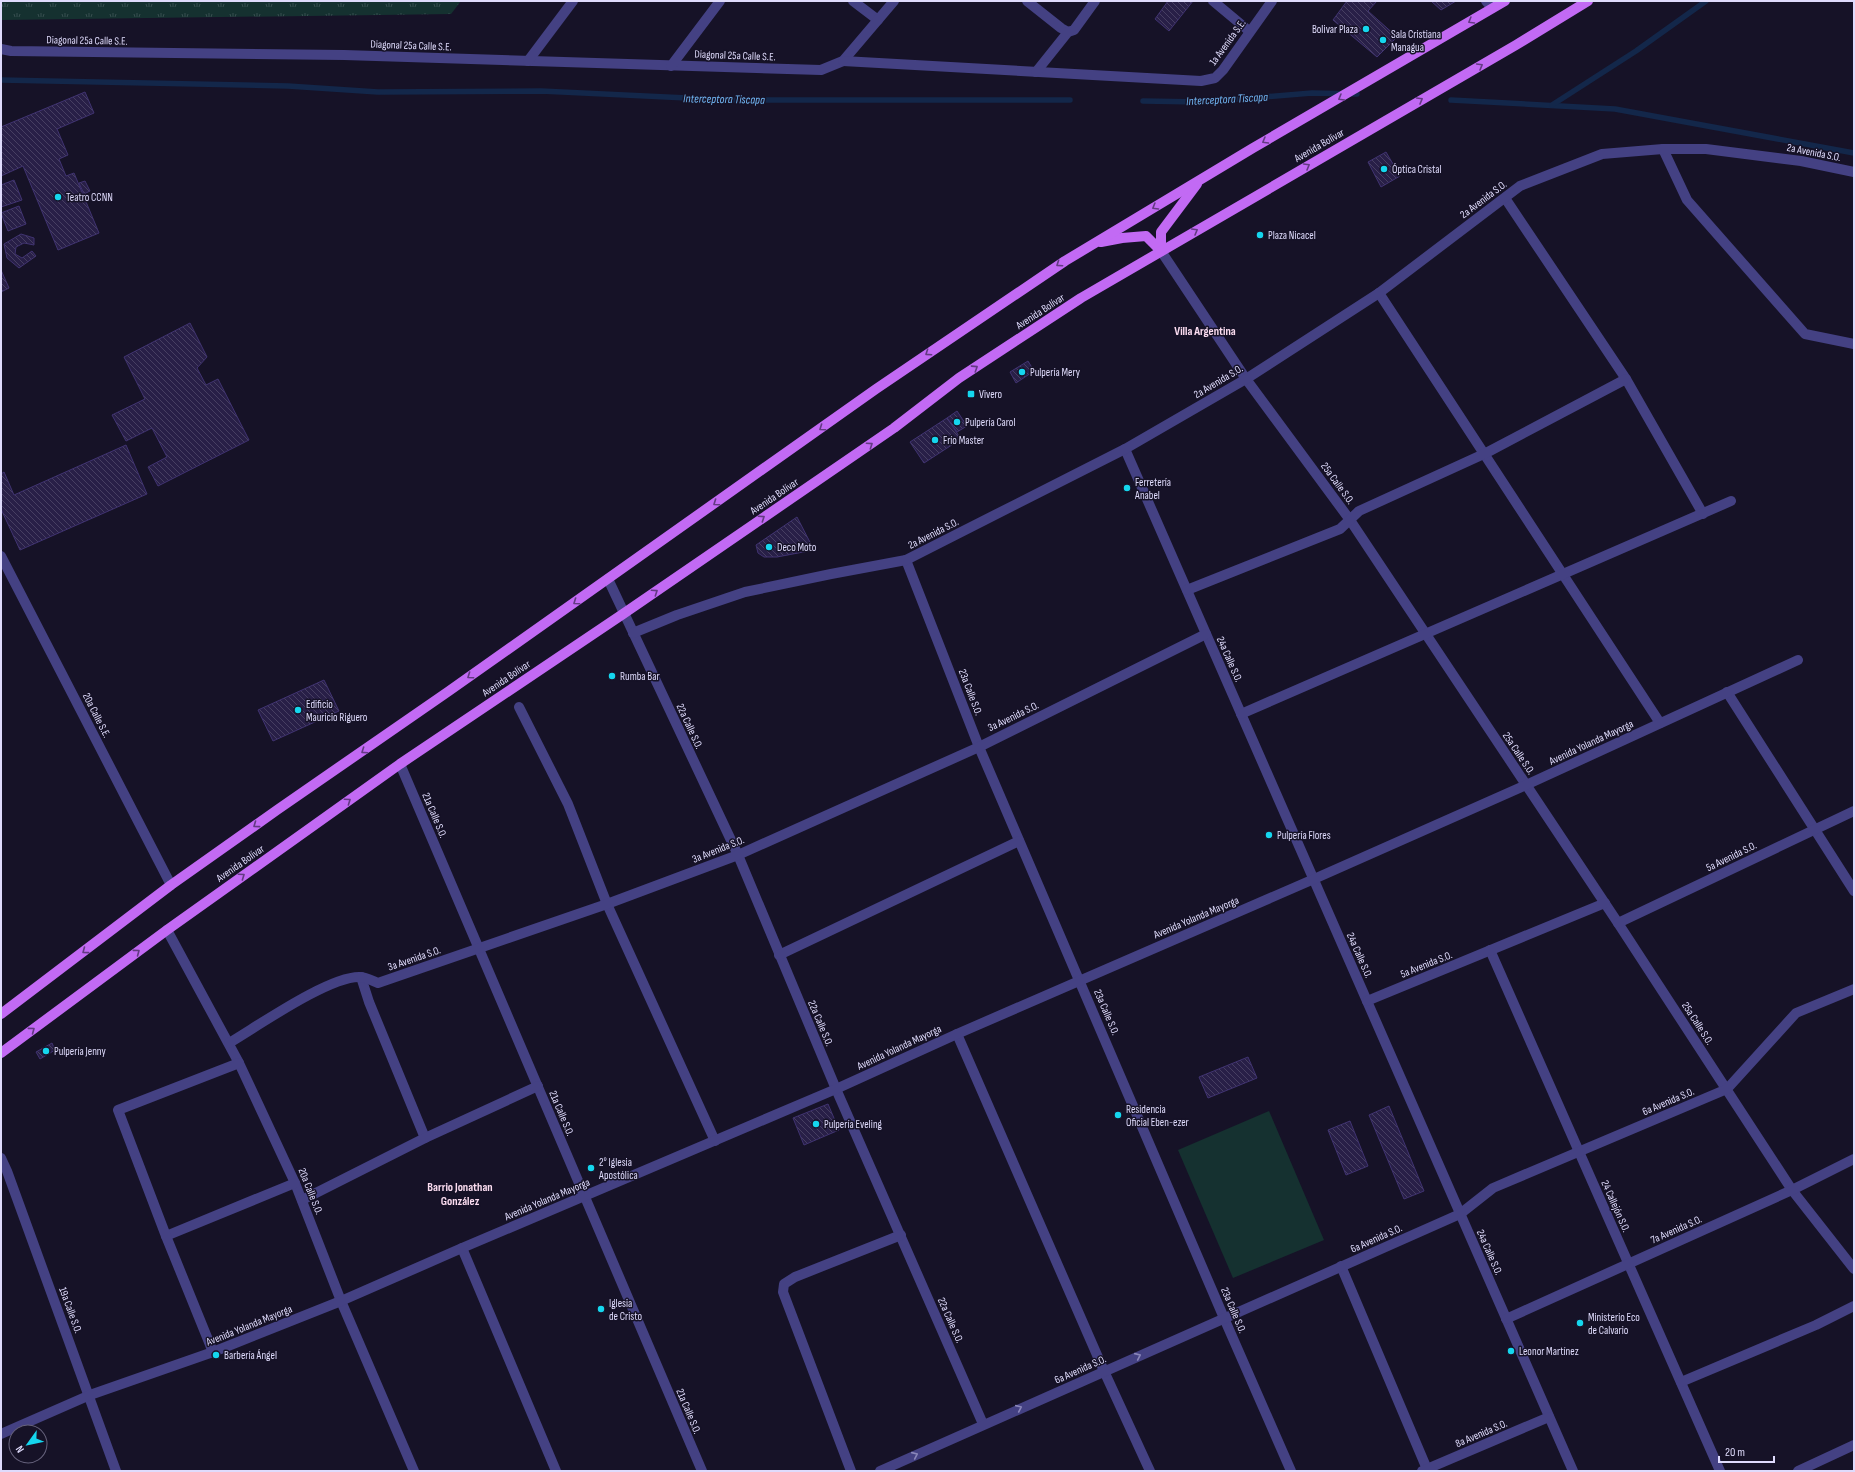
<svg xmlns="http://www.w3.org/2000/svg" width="1855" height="1472" viewBox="0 0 1855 1472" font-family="'Sofia Sans Condensed',sans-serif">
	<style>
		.grass { fill: url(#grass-tufts) }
		.garden { fill: #153130 }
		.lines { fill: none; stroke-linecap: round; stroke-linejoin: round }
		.stream { stroke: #13274a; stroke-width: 5.5 }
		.building { fill: url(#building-back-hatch); stroke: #403371 }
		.minor { stroke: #444183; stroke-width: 10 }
		.major { stroke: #c26af4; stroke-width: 10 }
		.oneway { stroke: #633a83 }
		.oneway2 { stroke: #8a86b9 }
		.poi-dot { fill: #15d6ee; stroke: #161227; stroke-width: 1.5 }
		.labels { text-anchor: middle; stroke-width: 3; stroke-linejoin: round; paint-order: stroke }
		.poi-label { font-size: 11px; fill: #dfdbfc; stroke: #161227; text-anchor: start }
		.street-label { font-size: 11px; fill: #dfdbfc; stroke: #161227 }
		.water-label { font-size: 12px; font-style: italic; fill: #71b6f4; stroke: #161227 }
		.neighbourhood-label { font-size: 12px; font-weight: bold; fill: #fcddf1; stroke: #161227 }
	</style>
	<defs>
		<pattern id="grass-tufts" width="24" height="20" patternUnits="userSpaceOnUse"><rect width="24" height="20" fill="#153130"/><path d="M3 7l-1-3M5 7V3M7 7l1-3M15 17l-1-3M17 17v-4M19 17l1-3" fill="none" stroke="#374e4f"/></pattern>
		<pattern id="building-back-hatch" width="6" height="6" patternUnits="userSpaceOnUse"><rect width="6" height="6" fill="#281f47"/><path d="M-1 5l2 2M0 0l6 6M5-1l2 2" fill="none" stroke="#473f62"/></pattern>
	</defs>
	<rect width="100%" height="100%" fill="#161227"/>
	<polygon class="grass" points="1,1 461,1 451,14 1,20"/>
	<polygon class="garden" points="1269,1111 1324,1240 1233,1278 1178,1150"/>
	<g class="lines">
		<g class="stream">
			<polyline points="1,80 288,86 378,92 541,91 729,100 1070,100"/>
			<polyline points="1451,100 1615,109 1854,153"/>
			<polyline points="1143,101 1201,102 1312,93 1357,94"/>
			<polyline points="1552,105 1636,51 1706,1"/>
		</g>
	</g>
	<g class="building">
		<polygon points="1168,1 1193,1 1169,31 1155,19"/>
		<polygon points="1347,1 1377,1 1368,11 1397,37 1377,57 1333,20"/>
		<polygon points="1431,1 1456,1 1441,10"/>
		<polygon points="85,92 94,113 57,129 68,155 59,159 66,176 74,173 99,233 58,250 23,166 1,176 1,127"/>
		<polygon points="1386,152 1400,176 1381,187 1368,162"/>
		<polygon points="14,180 22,200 1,207 1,185"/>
		<polygon points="85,181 90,191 84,194 79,183"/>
		<polygon points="19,206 26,224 8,231 1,213"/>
		<polygon points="21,234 34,238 34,245 24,243 16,247 15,254 22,258 32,251 36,256 19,268 7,258 4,244"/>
		<polygon points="1,270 9,288 1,292"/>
		<polygon points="190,323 207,357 197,368 206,385 218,379 249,440 158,486 148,467 167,457 152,428 126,441 112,415 145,399 124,357"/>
		<polygon points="1028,361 1034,371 1016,383 1010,372"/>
		<polygon points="957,411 967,426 957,432 947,418"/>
		<polygon points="947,418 961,439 924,463 910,442"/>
		<polygon points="126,445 147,494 20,550 1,509 1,474 4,472 14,495"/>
		<polygon points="797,517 814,550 777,557 764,557 758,553 756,545"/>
		<polygon points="324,680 339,711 273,741 258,710"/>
		<polygon points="52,1043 55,1050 40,1059 36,1052"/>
		<polygon points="1248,1057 1257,1078 1208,1098 1199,1077"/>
		<polygon points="828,1104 839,1130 804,1145 793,1118"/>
		<polygon points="1389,1106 1424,1191 1404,1199 1369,1115"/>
		<polygon points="1350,1121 1368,1166 1346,1175 1328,1130"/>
	</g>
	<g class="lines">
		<g class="minor">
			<polyline points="853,1 878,20"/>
			<polyline points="1027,1 1061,28 1068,32"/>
			<polyline points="1213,1 1249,31"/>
			<polyline points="1486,1 1492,8"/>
			<polyline points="1,49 11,51 344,55 821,70 843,61 894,1"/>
			<polyline points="528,61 573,1"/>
			<polyline points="843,61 1201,81 1215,78 1223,70 1272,1"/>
			<polyline points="671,66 720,1"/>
			<polyline points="1036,72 1068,32 1074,30 1095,1"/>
			<polyline points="1663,149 1687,200 1805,334 1854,344"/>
			<polyline points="1505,198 1626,379 1703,514"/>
			<polyline points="1161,251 1246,379 1350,520 1618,923 1792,1190 1854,1269"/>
			<path d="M1379 293C1474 436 1566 580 1660 723"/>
			<polyline points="1125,449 1573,1471"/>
			<polyline points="1,556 171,885"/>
			<polyline points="906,560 979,747 1224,1318 1291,1471"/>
			<polyline points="608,579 738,855 836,1089 983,1424"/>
			<polyline points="1187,590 1340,529 1359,511 1486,453 1626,379"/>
			<polyline points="633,633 677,615 745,592 831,574 906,560 1125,449 1246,379 1379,293 1520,186 1602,154 1663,149 1706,149 1801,161 1854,172"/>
			<polyline points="1727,692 1854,891"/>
			<polyline points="519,707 568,804 607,904 715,1141"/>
			<polyline points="1241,714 1731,501"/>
			<polyline points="400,764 702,1471"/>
			<polyline points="1618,923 1854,811"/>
			<polyline points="167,930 239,1063 295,1183 341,1301 414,1471"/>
			<polyline points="1490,950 1720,1471"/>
			<polyline points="779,955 1019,841"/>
			<polyline points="361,977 369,1002 425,1138"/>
			<polyline points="1367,1001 1605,903"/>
			<polyline points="957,1034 1104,1371 1150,1471"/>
			<path d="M229 1043C258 1026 329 976 360 977 366 977 373 981 378 983L607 904 738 855 979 747 1206 634"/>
			<polyline points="1,1158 7,1171 116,1471"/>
			<polyline points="302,1200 425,1138 538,1086"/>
			<polyline points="166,1236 295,1183"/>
			<polyline points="462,1248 556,1471"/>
			<polyline points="1341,1266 1427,1469"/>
			<polyline points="1506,1319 1792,1190 1854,1159"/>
			<polyline points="213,1352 166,1236 118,1110 239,1063"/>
			<polyline points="1681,1382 1816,1325 1854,1306"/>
			<polyline points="1,1434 90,1395 213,1352 341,1301 462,1248 836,1089 957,1034 1314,879 1526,785 1798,660"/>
			<polyline points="851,1471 783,1292 784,1284 795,1277 901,1235"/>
			<polyline points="880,1471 1460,1214 1493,1188 1727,1089 1796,1013 1854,989"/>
			<polyline points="1422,1471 1549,1417"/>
			<polyline points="1798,1471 1854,1445"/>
		</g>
		<g class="major">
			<polyline points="1101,242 1122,238 1146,236 1161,251"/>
			<polyline points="1161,251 1161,232 1197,184"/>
			<polyline points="1,1014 171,885 277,810 449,691 876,389 1065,261 1253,148 1505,1"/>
			<polyline points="1,1053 167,930 400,764 623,614 894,428 959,378 1081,298 1516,45 1588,1"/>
		</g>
	</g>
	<defs><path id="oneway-chevron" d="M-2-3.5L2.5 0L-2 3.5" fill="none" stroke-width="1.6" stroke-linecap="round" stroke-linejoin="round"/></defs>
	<g class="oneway">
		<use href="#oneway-chevron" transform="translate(1471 21) rotate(149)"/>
		<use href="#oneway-chevron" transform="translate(1480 66) rotate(-30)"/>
		<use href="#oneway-chevron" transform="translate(1341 98) rotate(150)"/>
		<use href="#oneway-chevron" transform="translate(1420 100) rotate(-30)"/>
		<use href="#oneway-chevron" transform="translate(1265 141) rotate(150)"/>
		<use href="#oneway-chevron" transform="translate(1307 166) rotate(-30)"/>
		<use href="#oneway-chevron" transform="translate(1155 207) rotate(149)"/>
		<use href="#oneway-chevron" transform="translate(1195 231) rotate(-30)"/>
		<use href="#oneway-chevron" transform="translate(1059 264) rotate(146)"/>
		<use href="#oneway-chevron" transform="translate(928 353) rotate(146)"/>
		<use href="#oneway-chevron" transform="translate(975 368) rotate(-33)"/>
		<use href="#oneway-chevron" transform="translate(822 428) rotate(145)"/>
		<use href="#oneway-chevron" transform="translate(870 445) rotate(-34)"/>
		<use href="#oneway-chevron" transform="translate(716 503) rotate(145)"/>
		<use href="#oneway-chevron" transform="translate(762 518) rotate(-34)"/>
		<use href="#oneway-chevron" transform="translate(655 592) rotate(-34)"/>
		<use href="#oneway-chevron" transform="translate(576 602) rotate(145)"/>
		<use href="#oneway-chevron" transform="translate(470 676) rotate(145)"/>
		<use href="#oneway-chevron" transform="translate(364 751) rotate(146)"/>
		<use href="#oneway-chevron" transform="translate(348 801) rotate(-35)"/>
		<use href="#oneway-chevron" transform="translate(256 825) rotate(144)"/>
		<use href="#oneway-chevron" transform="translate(242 876) rotate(-35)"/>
		<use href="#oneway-chevron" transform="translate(85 951) rotate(143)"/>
		<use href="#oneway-chevron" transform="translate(137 952) rotate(-37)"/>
		<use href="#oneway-chevron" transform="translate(32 1030) rotate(-37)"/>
	</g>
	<g class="oneway2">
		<use href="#oneway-chevron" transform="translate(1138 1356) rotate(-24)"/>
		<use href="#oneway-chevron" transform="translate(1019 1408) rotate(-24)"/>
		<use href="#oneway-chevron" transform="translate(915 1455) rotate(-24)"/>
	</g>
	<g class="poi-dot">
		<circle cx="1366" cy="29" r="4"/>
		<circle cx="1383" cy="40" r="4"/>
		<circle cx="1384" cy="169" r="4"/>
		<circle cx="58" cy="197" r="4"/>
		<circle cx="1260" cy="235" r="4"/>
		<circle cx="1022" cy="372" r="4"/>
		<rect x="967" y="390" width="8" height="8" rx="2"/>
		<circle cx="957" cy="422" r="4"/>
		<circle cx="935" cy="440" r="4"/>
		<circle cx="1127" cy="488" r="4"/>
		<circle cx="769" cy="547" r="4"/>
		<circle cx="612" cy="676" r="4"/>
		<circle cx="298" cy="710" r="4"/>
		<circle cx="1269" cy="835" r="4"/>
		<circle cx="46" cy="1051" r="4"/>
		<circle cx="1118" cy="1115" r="4"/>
		<circle cx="816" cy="1124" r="4"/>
		<circle cx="591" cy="1168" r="4"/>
		<circle cx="601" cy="1309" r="4"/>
		<circle cx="1580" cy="1323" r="4"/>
		<circle cx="1511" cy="1351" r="4"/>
		<circle cx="216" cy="1355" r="4"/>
	</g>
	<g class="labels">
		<g class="poi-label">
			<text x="1358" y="33" text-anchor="end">Bolivar Plaza</text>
			<text x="1391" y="38">Sala Cristiana<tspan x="1391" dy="13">Managua</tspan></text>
			<text x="1392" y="173">Óptica Cristal</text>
			<text x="66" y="201">Teatro CCNN</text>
			<text x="1268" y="239">Plaza Nicacel</text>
			<text x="1030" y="376">Pulpería Mery</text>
			<text x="979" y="398">Vivero</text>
			<text x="965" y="426">Pulpería Carol</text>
			<text x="943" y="444">Frío Master</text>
			<text x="1135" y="486">Ferretería<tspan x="1135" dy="13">Anabel</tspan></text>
			<text x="777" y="551">Deco Moto</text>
			<text x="620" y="680">Rumba Bar</text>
			<text x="306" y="708">Edificio<tspan x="306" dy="13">Mauricio Riguero</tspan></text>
			<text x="1277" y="839">Pulpería Flores</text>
			<text x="54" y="1055">Pulpería Jenny</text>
			<text x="1126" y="1113">Residencia<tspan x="1126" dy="13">Oficial Eben-ezer</tspan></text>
			<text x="824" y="1128">Pulpería Eveling</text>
			<text x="599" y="1166">2° Iglesia<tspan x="599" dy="13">Apostólica</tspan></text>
			<text x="609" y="1307">Iglesia<tspan x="609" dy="13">de Cristo</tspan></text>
			<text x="1588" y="1321">Ministerio Eco<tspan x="1588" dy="13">de Calvario</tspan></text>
			<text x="1519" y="1355">Leonor Martínez</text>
			<text x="224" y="1359">Barbería Ángel</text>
		</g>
		<g class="street-label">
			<text transform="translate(87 40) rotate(1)" y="4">Diagonal 25a Calle S.E.</text>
			<text transform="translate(1227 42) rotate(-54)" y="4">1a Avenida S.E.</text>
			<text transform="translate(411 45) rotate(2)" y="4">Diagonal 25a Calle S.E.</text>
			<text transform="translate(735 55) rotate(2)" y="4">Diagonal 25a Calle S.E.</text>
			<text transform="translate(1319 145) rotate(-30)" y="4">Avenida Bolívar</text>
			<text transform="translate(1814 152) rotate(11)" y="4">2a Avenida S.O.</text>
			<text transform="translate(1483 199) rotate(-37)" y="4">2a Avenida S.O.</text>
			<text transform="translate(1040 311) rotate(-33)" y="4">Avenida Bolívar</text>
			<text transform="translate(1218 381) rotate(-31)" y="4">2a Avenida S.O.</text>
			<text transform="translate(1338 483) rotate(54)" y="4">25a Calle S.O.</text>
			<text transform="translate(774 496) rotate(-34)" y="4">Avenida Bolívar</text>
			<text transform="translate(933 533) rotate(-27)" y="4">2a Avenida S.O.</text>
			<text transform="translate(1230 659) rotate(66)" y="4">24a Calle S.O.</text>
			<text transform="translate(506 678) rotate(-34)" y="4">Avenida Bolívar</text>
			<text transform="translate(971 692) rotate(69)" y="4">23a Calle S.O.</text>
			<text transform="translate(97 715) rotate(63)" y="4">20a Calle S.E.</text>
			<text transform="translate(1013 716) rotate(-26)" y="4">3a Avenida S.O.</text>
			<text transform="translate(690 726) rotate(65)" y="4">22a Calle S.O.</text>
			<text transform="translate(1591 742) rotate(-25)" y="4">Avenida Yolanda Mayorga</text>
			<text transform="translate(1519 753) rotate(56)" y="4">25a Calle S.O.</text>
			<text transform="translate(435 815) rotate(67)" y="4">21a Calle S.O.</text>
			<text transform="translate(718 849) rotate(-22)" y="4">3a Avenida S.O.</text>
			<text transform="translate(1731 856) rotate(-26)" y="4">5a Avenida S.O.</text>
			<text transform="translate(240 863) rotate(-35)" y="4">Avenida Bolívar</text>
			<text transform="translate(1196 917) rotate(-23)" y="4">Avenida Yolanda Mayorga</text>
			<text transform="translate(1360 955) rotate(66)" y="4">24a Calle S.O.</text>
			<text transform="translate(414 958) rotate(-19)" y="4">3a Avenida S.O.</text>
			<text transform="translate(1426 964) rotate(-22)" y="4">5a Avenida S.O.</text>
			<text transform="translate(1107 1012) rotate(67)" y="4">23a Calle S.O.</text>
			<text transform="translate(821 1023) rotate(67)" y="4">22a Calle S.O.</text>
			<text transform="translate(1698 1023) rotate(57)" y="4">25a Calle S.O.</text>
			<text transform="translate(899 1047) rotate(-25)" y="4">Avenida Yolanda Mayorga</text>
			<text transform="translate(1668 1101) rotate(-23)" y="4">6a Avenida S.O.</text>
			<text transform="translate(562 1113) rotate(67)" y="4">21a Calle S.O.</text>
			<text transform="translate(311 1191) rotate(68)" y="4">20a Calle S.O.</text>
			<text transform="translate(547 1199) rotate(-23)" y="4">Avenida Yolanda Mayorga</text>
			<text transform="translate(1616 1206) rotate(66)" y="4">24 Callejón S.O.</text>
			<text transform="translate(1676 1229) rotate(-24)" y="4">7a Avenida S.O.</text>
			<text transform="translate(1376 1238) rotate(-24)" y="4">6a Avenida S.O.</text>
			<text transform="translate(1490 1252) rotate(66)" y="4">24a Calle S.O.</text>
			<text transform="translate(71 1310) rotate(70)" y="4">19a Calle S.O.</text>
			<text transform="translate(1234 1310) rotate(67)" y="4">23a Calle S.O.</text>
			<text transform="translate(951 1320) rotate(66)" y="4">22a Calle S.O.</text>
			<text transform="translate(249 1325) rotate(-22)" y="4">Avenida Yolanda Mayorga</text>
			<text transform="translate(1080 1369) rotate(-24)" y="4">6a Avenida S.O.</text>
			<text transform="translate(689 1411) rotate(67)" y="4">21a Calle S.O.</text>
			<text transform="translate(1481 1433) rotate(-23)" y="4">8a Avenida S.O.</text>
		</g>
		<g class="water-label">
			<text transform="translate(724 99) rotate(1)" y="4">Interceptora Tiscapa</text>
			<text transform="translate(1227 99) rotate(-3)" y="4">Interceptora Tiscapa</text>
		</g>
		<g class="neighbourhood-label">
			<text x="1205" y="335">Villa Argentina</text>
			<text x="460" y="1191">Barrio Jonathan<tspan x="460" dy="14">González</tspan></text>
		</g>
	</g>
	<rect width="1855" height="1472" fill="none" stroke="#dfdbfc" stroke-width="4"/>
	<g transform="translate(28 1444) rotate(237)"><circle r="19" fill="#161227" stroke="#66627c"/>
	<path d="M0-3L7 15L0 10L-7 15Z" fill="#15d6ee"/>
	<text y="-6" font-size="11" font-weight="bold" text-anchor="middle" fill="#dfdbfc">N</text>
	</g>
	<path d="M1719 1456v6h55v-6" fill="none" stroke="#dfdbfc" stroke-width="2"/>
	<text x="1725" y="1456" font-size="12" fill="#dfdbfc" stroke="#161227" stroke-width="3" paint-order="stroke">20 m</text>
</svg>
